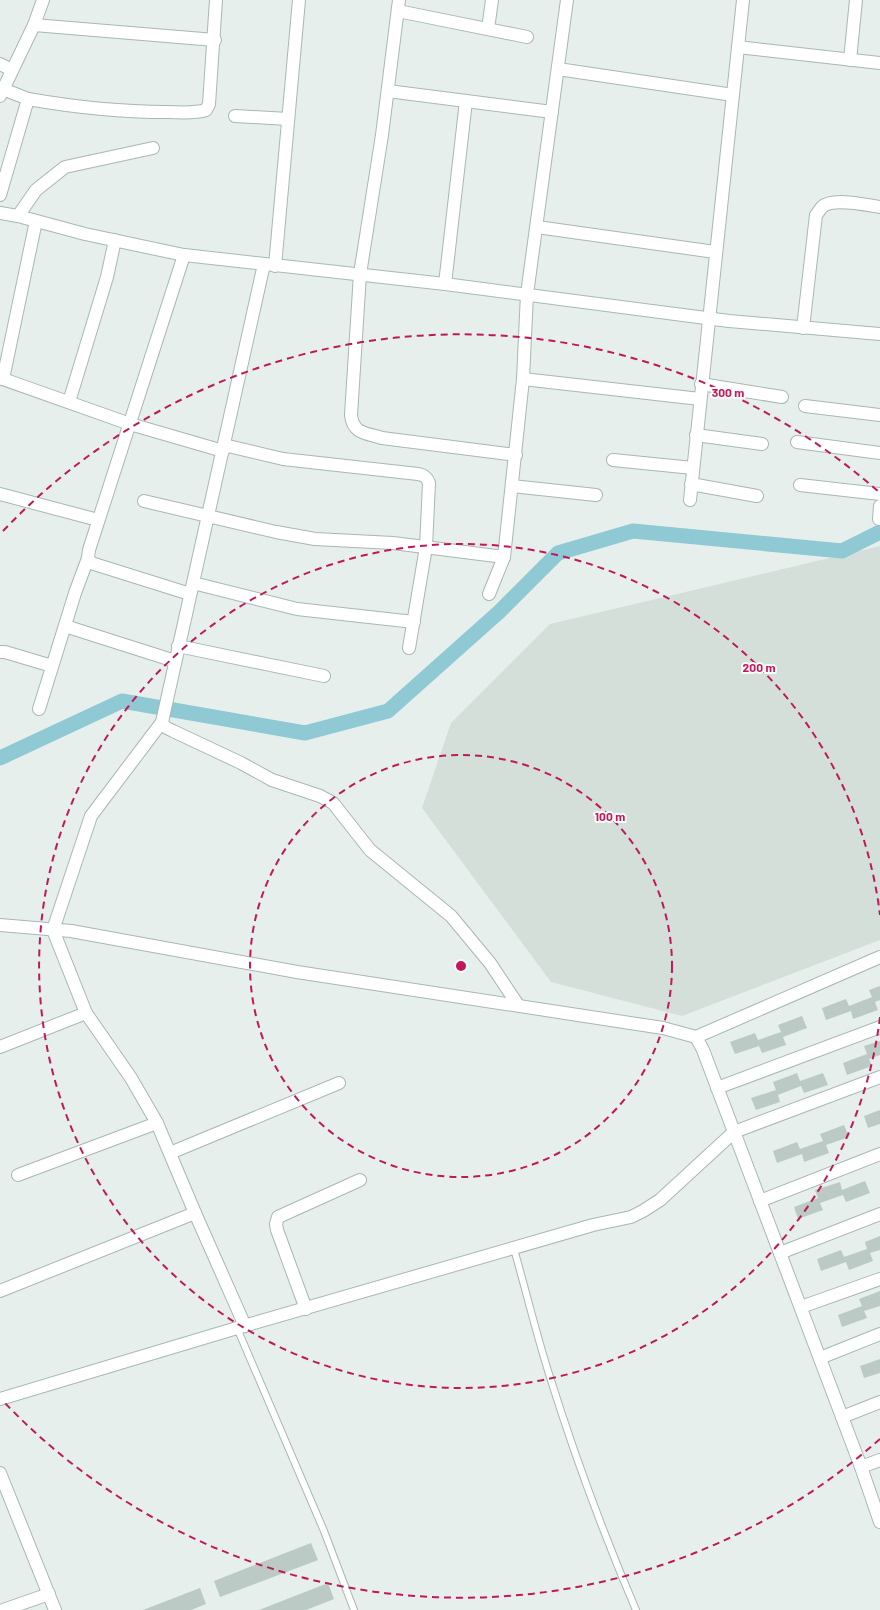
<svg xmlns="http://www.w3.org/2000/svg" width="880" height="1610" viewBox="0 0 880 1610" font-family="Barlow,sans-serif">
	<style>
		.built { fill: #d4dfda }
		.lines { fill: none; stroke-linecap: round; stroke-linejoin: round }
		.canal { stroke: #8ec9d4; stroke-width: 15 }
		.building { fill: #bbcac4 }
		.lane-casing { stroke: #a8b8b2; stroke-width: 8 }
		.street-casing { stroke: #a8b8b2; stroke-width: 14 }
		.secondary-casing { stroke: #a4bbb3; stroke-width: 14 }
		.lane { stroke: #fff; stroke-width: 6 }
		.street { stroke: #fff; stroke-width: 12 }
		.secondary { stroke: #fff; stroke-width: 12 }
		.ring { fill: none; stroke: #c2185b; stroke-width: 2; stroke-dasharray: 7 5 }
		.centre { fill: #c2185b; stroke: #f7fbf9; stroke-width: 2 }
		.ring-label { font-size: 12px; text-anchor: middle; font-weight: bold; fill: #c2185b; stroke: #f7fbf9; stroke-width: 4; stroke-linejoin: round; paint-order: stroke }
	</style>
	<rect width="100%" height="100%" fill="#e6efeb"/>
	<polygon class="built" points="880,546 880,940 682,1016 551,982 422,808 451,723 550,624"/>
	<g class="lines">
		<polyline class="canal" points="0,758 122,701 305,733 388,711 499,612 558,553 633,531 842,551 880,532"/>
	</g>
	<g class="building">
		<polygon points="880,986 880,1000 875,1002 878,1010 853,1019 851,1011 826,1020 822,1008 846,999 849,1006 872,997 869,990"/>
		<polygon points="802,1016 807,1028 783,1037 786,1045 762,1053 759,1046 735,1054 730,1042 755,1033 758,1040 781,1032 778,1025"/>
		<polygon points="880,1041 880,1055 869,1059 872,1066 847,1075 843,1063 867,1054 864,1046"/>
		<polygon points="797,1073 800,1081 823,1073 828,1085 804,1093 801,1086 778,1095 780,1102 756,1110 751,1098 776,1090 773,1082"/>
		<polygon points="880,1110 880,1124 868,1128 864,1116"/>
		<polygon points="844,1125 849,1137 826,1145 829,1153 804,1162 802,1154 777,1163 773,1151 797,1142 800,1149 823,1141 820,1134"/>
		<polygon points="865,1181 870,1193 846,1202 843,1195 820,1203 823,1210 798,1219 794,1207 818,1198 815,1190 840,1182 842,1190"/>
		<polygon points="880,1236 880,1250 870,1253 873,1261 849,1270 846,1262 821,1271 817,1259 841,1250 844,1257 867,1249 865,1242"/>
		<polygon points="880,1291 880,1306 864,1311 867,1318 842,1327 838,1315 862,1306 859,1299"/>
		<polygon points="880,1359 880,1373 864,1378 860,1366"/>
		<polygon points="311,1543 318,1560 220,1597 214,1581"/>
		<polygon points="328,1583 334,1599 306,1610 259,1610"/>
		<polygon points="200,1588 206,1604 191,1610 143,1610"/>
	</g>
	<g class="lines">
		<defs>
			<g id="lane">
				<path d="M514 1249C526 1291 536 1333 549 1374 574 1454 603 1533 636 1610"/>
				<polyline points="237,1328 324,1531 354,1610"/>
			</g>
			<g id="street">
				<path d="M399 0 382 135 360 274 351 415C353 434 366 433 382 438L516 455"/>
				<polyline points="398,11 527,37"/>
				<polyline points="34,25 215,40"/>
				<polyline points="488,29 492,0"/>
				<polyline points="738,47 880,63"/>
				<polyline points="850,60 856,0"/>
				<polyline points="0,64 12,70"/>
				<polyline points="558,69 733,95"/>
				<polyline points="3,89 28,99"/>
				<polyline points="388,91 552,112"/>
				<polyline points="0,96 34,25 43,0"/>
				<polyline points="235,116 288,119"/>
				<path d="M0 195 28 99C74 107 120 112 166 112 179 112 193 114 206 110L209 104 216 0"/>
				<polyline points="18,216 36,190 65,167 153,148"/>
				<polyline points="537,227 715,252"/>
				<polyline points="184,255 89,550 88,558 91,563 190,594"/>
				<polyline points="264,264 162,722 165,727 173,731 241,763 272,780 320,796 333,803 370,850 451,916 490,963 518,1005"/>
				<polyline points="275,266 299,0"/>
				<polyline points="445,284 466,101"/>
				<path d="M803 328 816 215C818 213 820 209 822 207 833 197 866 205 880 207"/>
				<polyline points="0,378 130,424 223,451"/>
				<polyline points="3,379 36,221"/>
				<polyline points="523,379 700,399"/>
				<polyline points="701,384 782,397"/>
				<polyline points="69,402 107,277 115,240"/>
				<polyline points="805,406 880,415"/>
				<polyline points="696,435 762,444"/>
				<polyline points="797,442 880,453"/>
				<path d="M224 445 283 459 418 474C424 475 427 477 429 483L426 547 409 648"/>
				<polyline points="613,460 693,468"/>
				<polyline points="691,484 757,496"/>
				<polyline points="800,485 880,494"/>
				<polyline points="512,486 596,495"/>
				<polyline points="0,494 98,520"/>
				<polyline points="690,500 743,0"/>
				<polyline points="144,501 276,532 315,539 393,543 504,557 523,379 527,294 567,0"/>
				<polyline points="879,519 880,506"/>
				<polyline points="193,583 297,609 414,622"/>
				<polyline points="489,594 504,557"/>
				<polyline points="65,626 175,661"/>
				<polyline points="178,646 324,676"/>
				<polyline points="0,652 5,652 52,666"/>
				<polyline points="39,709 75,593 88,558"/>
				<polyline points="162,722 91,816 53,930 86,1013 131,1078 157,1123 195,1213 245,1326"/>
				<polyline points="0,925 71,931 297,972 663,1028 696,1037 703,1050 861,1467 880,1522"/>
				<polyline points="696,1037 880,957"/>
				<polyline points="0,1047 86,1013"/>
				<polyline points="717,1088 880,1027"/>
				<polyline points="170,1153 339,1083"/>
				<polyline points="18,1175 157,1123"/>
				<polyline points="760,1201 880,1154"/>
				<polyline points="780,1253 880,1214"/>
				<polyline points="0,1291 195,1213"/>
				<polyline points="801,1307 880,1279"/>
				<polyline points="306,1309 277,1230 276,1224 278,1217 360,1180"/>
				<polyline points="820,1358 880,1334"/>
				<polyline points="0,1399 237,1328 593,1225 631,1217 643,1211 660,1200 734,1132 880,1077"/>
				<polyline points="842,1417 880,1402"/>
				<polyline points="861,1467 880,1460"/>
				<polyline points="0,1473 55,1610"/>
				<polyline points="3,1610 49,1594"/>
			</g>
			<polyline id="secondary" points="0,213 18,216 85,234 184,255 445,284 729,321 880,334"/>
		</defs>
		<use href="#lane" class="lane-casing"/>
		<use href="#street" class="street-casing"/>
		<use href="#secondary" class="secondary-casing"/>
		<use href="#lane" class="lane"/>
		<use href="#street" class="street"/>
		<use href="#secondary" class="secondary"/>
	</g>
	<g class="ring">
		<circle cx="461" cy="966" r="211"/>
		<path d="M880 1017A422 422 0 1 1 880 915"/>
		<path d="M880 1439A632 632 0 0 1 3 1401M3 531A632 632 0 0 1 880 493"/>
	</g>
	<circle cx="461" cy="966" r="6" class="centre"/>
	<g class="ring-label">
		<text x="728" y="397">300 m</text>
		<text x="759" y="672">200 m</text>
		<text x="610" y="821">100 m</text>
	</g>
</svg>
